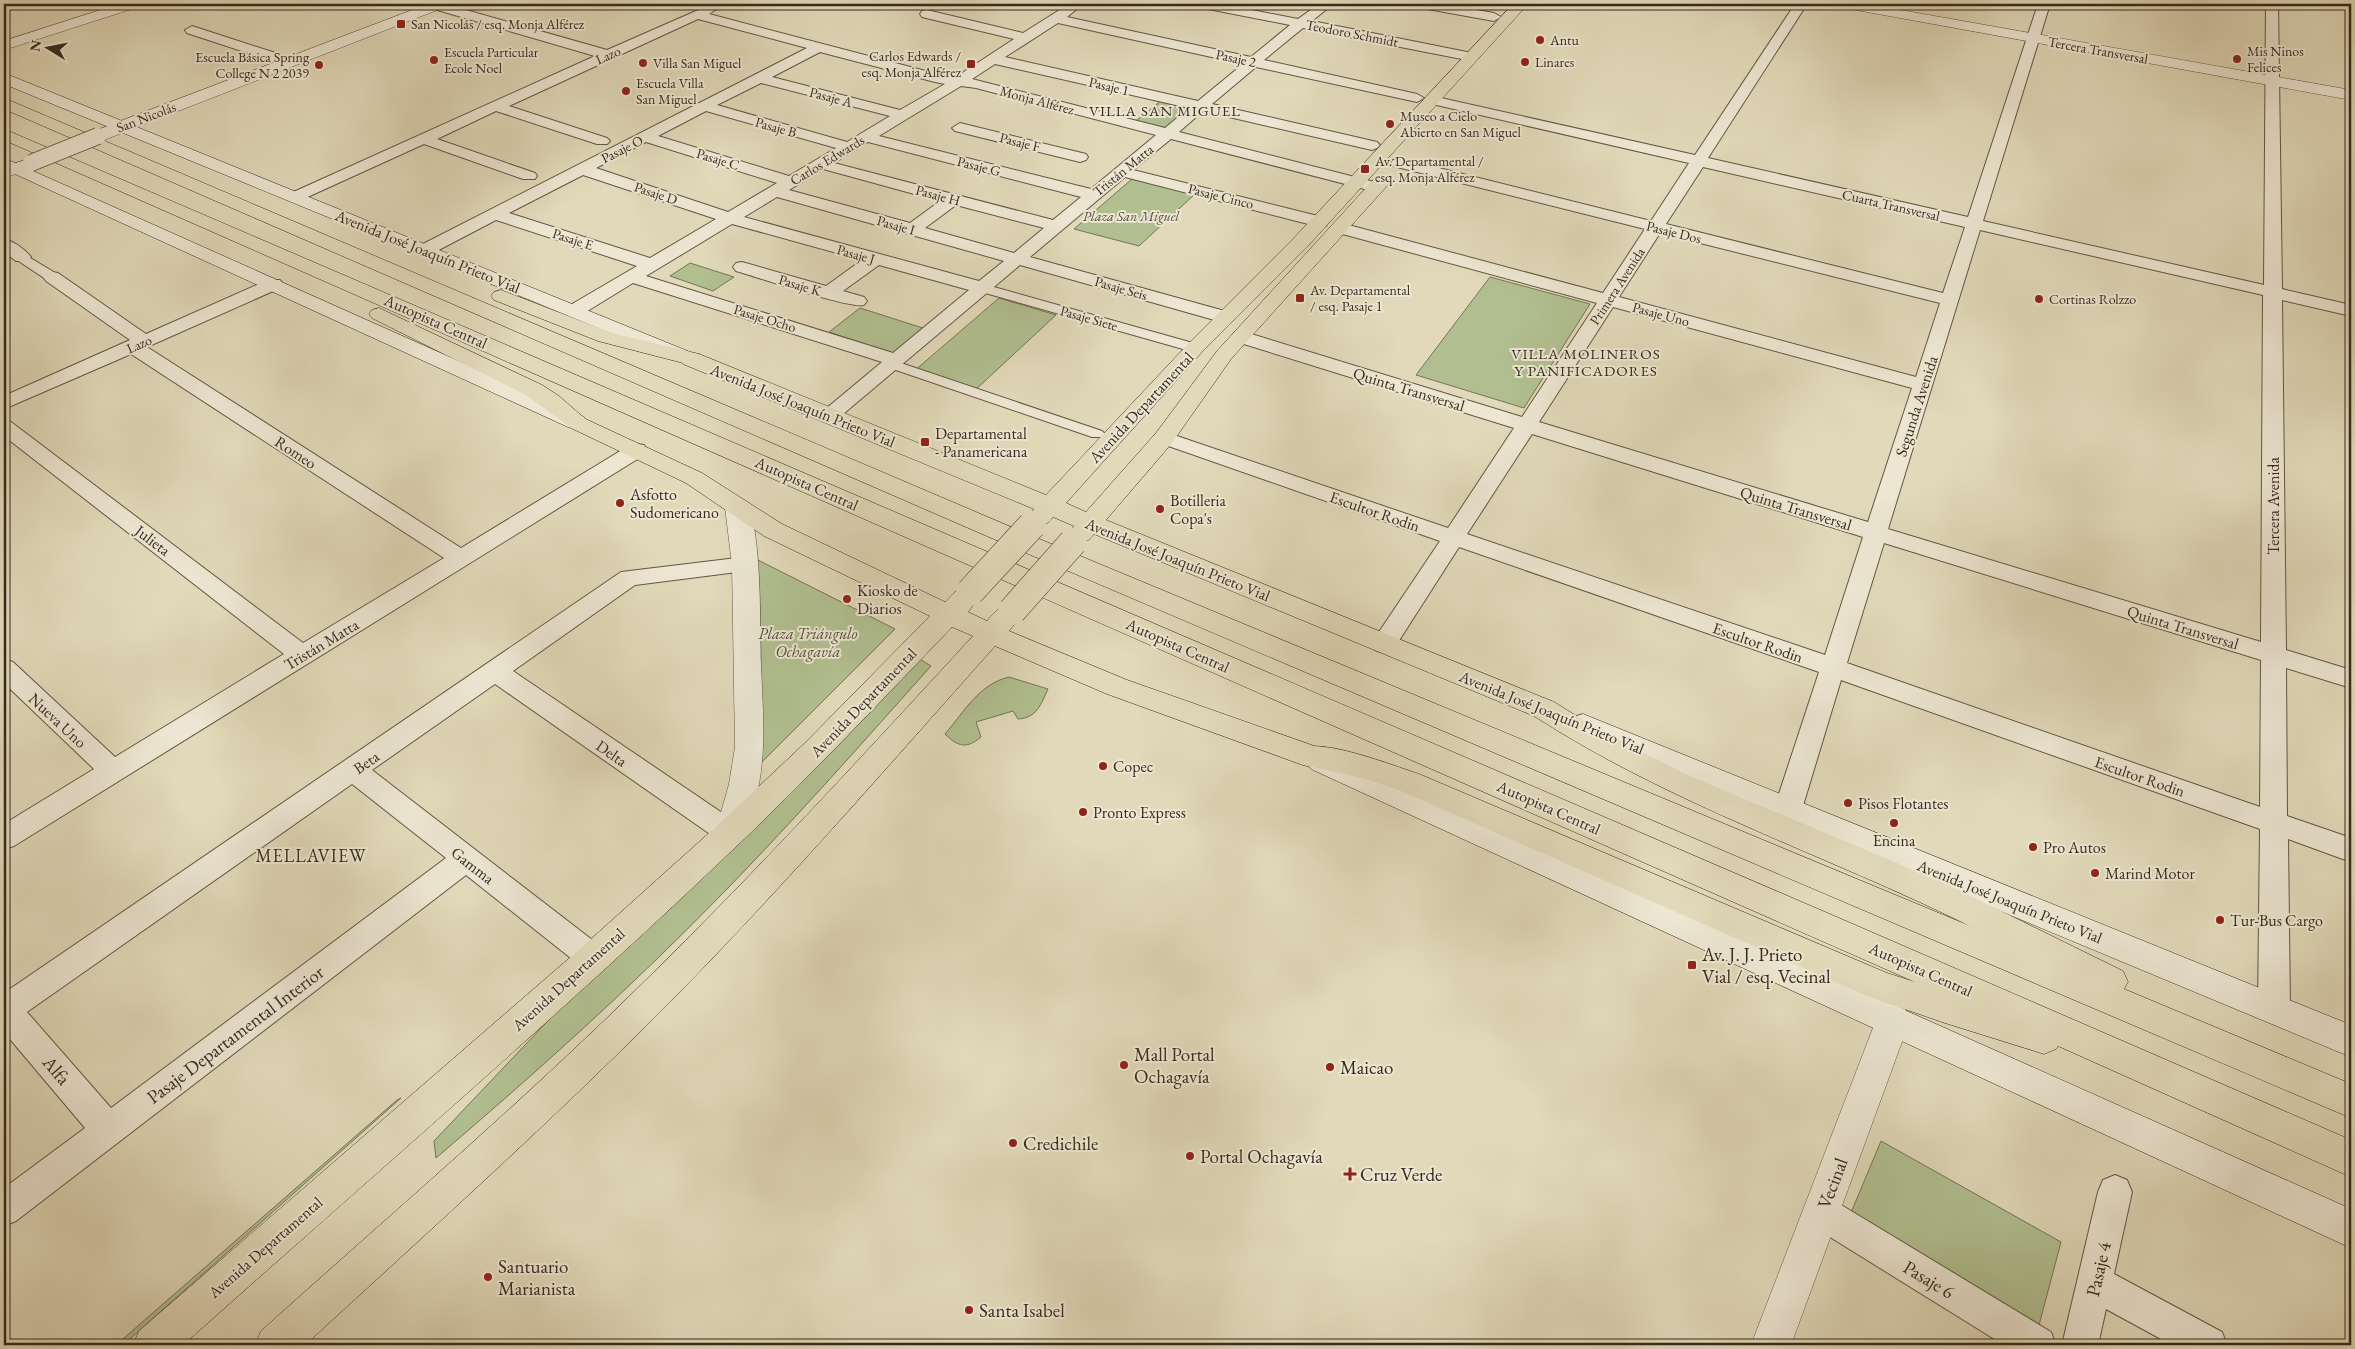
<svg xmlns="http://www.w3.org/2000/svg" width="2355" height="1349" viewBox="0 0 2355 1349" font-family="'EB Garamond',serif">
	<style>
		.green { fill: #b1bf90; stroke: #747456 }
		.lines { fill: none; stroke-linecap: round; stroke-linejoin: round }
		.pedestrian-casing { stroke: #625644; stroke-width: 2 }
		.minor-casing { stroke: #625644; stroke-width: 2 }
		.tertiary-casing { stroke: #625644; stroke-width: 1 }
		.secondary-casing { stroke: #372a1d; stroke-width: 1 }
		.primary-casing { stroke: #372a1d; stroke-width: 1 }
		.motorway-casing { stroke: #372a1d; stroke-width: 1 }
		.pedestrian { fill: #ece6d2; fill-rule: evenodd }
		.minor { fill: #ece6d2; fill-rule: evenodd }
		.tertiary { fill: #ece6d2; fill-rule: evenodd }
		.secondary { fill: #ece6d2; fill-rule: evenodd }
		.primary { fill: #e1d9b9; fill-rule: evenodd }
		.motorway { fill: #e1d9b9; fill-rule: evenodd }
		.tertiary-bridge-casing { stroke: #625644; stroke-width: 18; stroke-linecap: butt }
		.primary-bridge-casing { stroke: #372a1d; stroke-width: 29; stroke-linecap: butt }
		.tertiary-bridge { stroke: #ece6d2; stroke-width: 16 }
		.primary-bridge { stroke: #e1d9b9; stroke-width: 28 }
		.poi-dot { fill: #8f2418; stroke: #ece6d2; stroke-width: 2 }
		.labels { text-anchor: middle; stroke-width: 4; stroke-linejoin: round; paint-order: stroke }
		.far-poi-label { font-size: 14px; fill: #372a1d; stroke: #ece6d2; text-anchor: start }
		.far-street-label { font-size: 14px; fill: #372a1d; stroke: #ece6d2 }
		.far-park-label { font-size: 14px; font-style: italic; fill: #564f3a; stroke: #ece6d2 }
		.far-neighbourhood-label { font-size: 15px; letter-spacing: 1px; fill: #372a1d; stroke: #ece6d2 }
		.street-label { font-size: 16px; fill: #372a1d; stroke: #ece6d2 }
		.poi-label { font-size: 16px; fill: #372a1d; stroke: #ece6d2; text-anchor: start }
		.park-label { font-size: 16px; font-style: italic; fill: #564f3a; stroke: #ece6d2 }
		.neighbourhood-label { font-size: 18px; letter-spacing: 1px; fill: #372a1d; stroke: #ece6d2 }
		.near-poi-label { font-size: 19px; fill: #372a1d; stroke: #ece6d2; text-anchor: start }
		.near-street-label { font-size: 19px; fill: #372a1d; stroke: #ece6d2 }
	</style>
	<rect width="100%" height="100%" fill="#e1d9b9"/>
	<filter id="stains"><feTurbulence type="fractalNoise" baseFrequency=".004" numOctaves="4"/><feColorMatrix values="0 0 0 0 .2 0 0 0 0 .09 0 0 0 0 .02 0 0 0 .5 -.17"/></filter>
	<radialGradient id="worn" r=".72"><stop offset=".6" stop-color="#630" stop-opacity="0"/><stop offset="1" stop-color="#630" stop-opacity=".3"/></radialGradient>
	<g class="green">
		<polygon points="1162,100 1193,106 1164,130 1133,123"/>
		<polygon points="1132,179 1195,194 1139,246 1074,229"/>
		<polygon points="690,263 734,277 713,291 670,276"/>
		<polygon points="1490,277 1590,304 1524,408 1416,375"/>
		<polygon points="999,298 1056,315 973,392 913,372"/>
		<polygon points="860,308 926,329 895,354 829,332"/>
		<polygon points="754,558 895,629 758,766"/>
		<path d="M918 658 931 666C864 741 797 817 727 889 635 984 537 1072 436 1158L434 1141 563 1005Z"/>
		<path d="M1009 677 1048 689C1041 704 1037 718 1018 719L1013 711 976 722 981 737C967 749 958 747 945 734 964 712 979 684 1009 677Z"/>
		<polygon points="401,1098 123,1345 116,1345 397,1100"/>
		<polygon points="1881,1141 2061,1242 2038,1329 1850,1215"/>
	</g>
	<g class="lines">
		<defs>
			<g id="pedestrian">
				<polygon points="22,253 57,274 59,277 57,280 47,280 17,260 15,257 17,254"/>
				<polygon points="983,284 1200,345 1202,348 1195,352 1190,351 978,291 976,288"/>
				<polygon points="892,360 1102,431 1105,434 1102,437 1092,437 887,367 885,364 887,361"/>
			</g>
			<g id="minor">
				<path d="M426 4H445L607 50 712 4 718 8 709 14 941 75 956 77 1014 39 922 17 920 14 922 11 927 10 1023 33 1069 4H1083L1067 17 1251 57 1290 25 1203 8 1197 4H1221L1298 19 1319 4H1333L1312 21 1472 53 1479 57 1472 61 1303 28 1264 60 1417 94 1424 98 1417 102 1256 67 1212 104 1377 142 1380 145 1377 148 1372 150 1203 111 1179 132 1382 184 1384 187 1382 190 1376 192 1171 139 1133 170 1326 218 1328 222 1326 226 1320 227 1125 177 1030 257 1232 313 1234 317 1232 321H1218L1020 265 836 420 829 422 822 420 819 416 822 412 882 362 633 283 581 315H567L565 311 567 307 637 266 496 220 431 254H419L416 250 419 246 807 48 698 19 509 106 607 138 610 141 607 144H597L496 111 437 139 535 173 537 176 535 179H523L424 144 301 200H289L287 197 289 194 595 56 427 7ZM1058 23 1243 64 1198 101 1005 57ZM820 52 935 82 945 84 900 110 772 77ZM995 64 1189 108 1165 128 972 79ZM761 83 890 116 847 142 717 105ZM961 86 976 88 1156 135 1091 189 879 136ZM706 111 836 148 789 176 658 136ZM646 142 777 183 728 212 596 168ZM868 142 1081 197 1053 220 834 163ZM823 169 940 201 910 223 789 190ZM583 175 716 219 650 258 509 213ZM777 197 1004 261 979 281 744 217ZM956 205 1044 228 1014 253 925 228ZM732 224 862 260 826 286 742 262 736 263 733 267 736 271C758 277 849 309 864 305L867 301 864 297 843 291 879 265 969 290 893 353 646 276Z"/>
				<polygon points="1416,4 1442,4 1494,13 1501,17 1494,21 1422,8"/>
				<path d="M1795 4H1807L1708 158 1968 217 2038 4H2050L1983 221 2264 285 2266 4H2278L2282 289 2351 305V316L2282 300 2286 650 2351 670V688L2286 668 2287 816 2351 838V862L2288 839 2290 1009 2285 1019 2274 1023 2263 1019 2258 1009 2260 829 1841 680 1802 809 1798 817 1788 820 1778 817 1774 809 1819 672 1459 547 1393 650 1384 653 1375 650 1372 644 1375 638 1440 541 1157 442 1154 438 1157 434 1164 432 1171 434 1448 528 1514 428 1234 341 1232 337 1234 333 1241 331 1248 333 1522 417 1597 303 1335 232 1333 228 1335 224 1341 223 1603 293 1645 229 1393 166 1391 163 1393 160 1399 158 1651 221 1689 163 1432 104 1425 100 1432 96 1695 155ZM1703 167 1965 227 1943 293 1666 224ZM1980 230 2263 295 2261 642 1888 529ZM1660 233 1940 303 1916 377 1619 297ZM1613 307 1912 388 1868 522 1539 422ZM1532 434 1863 537 1825 655 1467 534ZM1884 543 2261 660 2260 807 1847 663Z"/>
				<polygon points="192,26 294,59 296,62 294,65 284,65 187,33 185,30"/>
				<polygon points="960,123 1086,154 1088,157 1086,160 1080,162 955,131 952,128"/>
				<path d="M4 239C13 241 25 249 31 257L28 261H16L4 252Z"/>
				<polygon points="52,272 58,273 146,334 268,280 280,280 283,284 280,288 147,347 461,548 630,445 637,444 644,445 647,450 644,455 14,846 4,849 4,824 94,769 4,683 4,659 13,662 115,757 284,654 4,436 4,420 11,422 303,643 444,558 131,354 4,409 4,396 130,340 46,281 43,277 46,273"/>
				<path d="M745 557 753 560 757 565 753 570 635 585 513 671 740 825 744 833 740 841 730 844 720 841 495 684 372 770 604 949 608 958 604 967 593 971 582 967 466 875 16 1221 4 1226V1188L85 1128 4 1032V993L621 572ZM352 784 446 858 111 1108 27 1012Z"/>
				<polygon points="2115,1175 2127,1180 2132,1192 2114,1274 2222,1332 2227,1345 2172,1345 2106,1309 2098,1345 2062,1345 2098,1192 2103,1180"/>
				<polygon points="1821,1195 1833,1200 2051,1332 2056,1345 2004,1345 1809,1224 1804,1212 1809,1200"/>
			</g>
			<g id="tertiary">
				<polygon points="119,4 140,4 138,7 4,50 4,41"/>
				<polygon points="428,4 447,4 445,7 104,140 92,140 90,136 92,132"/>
				<polygon points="1838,4 1867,4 2351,90 2351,100 1845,8"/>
				<polygon points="31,158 37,159 40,163 37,167 4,178 4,167"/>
				<path d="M737 499 746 502C762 527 760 628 761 663 762 691 764 719 763 746 762 777 755 814 741 842L730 845 719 842 715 833 729 784 735 747 732 565 725 507 728 502Z"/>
				<polygon points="1893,1004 1905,1009 1910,1020 1791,1345 1751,1345 1876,1020 1881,1009"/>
			</g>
			<g id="secondary">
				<polygon points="4,73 690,352 694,356 690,360 683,362 676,360 4,84"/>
				<polygon points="4,158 584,417 587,422 584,427 576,429 568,427 4,169"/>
				<polygon points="1583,714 2351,1025 2351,1057 1573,733 1569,725 1573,717"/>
				<polygon points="1321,750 2351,1209 2351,1248 1311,769 1306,761 1311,753"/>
			</g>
			<g id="primary">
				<path d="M1513 4H1528L1307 247 1202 352 1066 503 1086 512 1156 433 1217 351 1374 179H1386L1389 183 1386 187 1231 359 1172 443 1106 520 1554 702 1558 709 1554 716 1544 720 1534 716 1094 534C1087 543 1082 545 1070 542L1067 536 1074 526 1053 517C1046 526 1041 528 1029 525L1026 519 1034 509 683 364 680 359 683 354 691 353 699 354 1046 495 1188 344 1293 239Z"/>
				<path d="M579 416 702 473 782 524 945 602C956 591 963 581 979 586L983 592 968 612 987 621C998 609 1004 600 1021 605L1025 611 1009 631 1127 680 1320 748 1325 756 1320 764 1310 767 1300 764 1107 694 995 646C889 765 784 886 672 1000 554 1119 428 1232 305 1345H255L261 1331C391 1214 525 1100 649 977 761 867 867 751 973 636L952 627C883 699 814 772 741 842 560 1015 370 1178 183 1345H133L139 1331 581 948 719 824 806 742 930 616 764 536 686 483 571 428 568 423 571 418Z"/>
			</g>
			<g id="motorway">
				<path d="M4 98 1037 538 1970 926C1824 854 1672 805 1534 716L1530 709 1534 702 1544 698 1554 702 1596 728 1685 774 1942 882 2123 971 2128 982 2124 989 2351 1084V1118L1019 550 4 109Z"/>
				<path d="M4 129 1832 915 2351 1140V1177L2058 1046 2056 1049 2044 1054 1945 1023 1867 996 1399 790 1366 779 1300 764 1295 756 1300 748C1326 739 1391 765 1419 774L1887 973 1915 982 4 140Z"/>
				<polygon points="501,290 612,333 699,354 702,359 699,364 691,365 598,341 494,300 491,296 494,292"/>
				<polygon points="379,308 542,385 559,396 590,423 587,428 579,430 571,428 526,395 372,318 369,314 372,310"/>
			</g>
		</defs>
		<use href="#pedestrian" class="pedestrian-casing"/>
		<use href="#minor" class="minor-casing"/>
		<use href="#tertiary" class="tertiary-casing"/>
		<use href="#secondary" class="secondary-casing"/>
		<use href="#primary" class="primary-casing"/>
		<use href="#motorway" class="motorway-casing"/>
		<use href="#pedestrian" class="pedestrian"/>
		<use href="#minor" class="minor"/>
		<use href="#tertiary" class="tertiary"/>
		<use href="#secondary" class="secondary"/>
		<use href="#primary" class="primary"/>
		<use href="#motorway" class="motorway"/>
		<defs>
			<polyline id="tertiary-bridge" points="31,163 98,136"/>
			<g id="primary-bridge">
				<polyline points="970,592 1032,525"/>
				<polyline points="1012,611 1073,542"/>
			</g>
		</defs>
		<use href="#tertiary-bridge" class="tertiary-bridge-casing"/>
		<use href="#primary-bridge" class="primary-bridge-casing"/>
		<use href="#tertiary-bridge" class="tertiary-bridge"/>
		<use href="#primary-bridge" class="primary-bridge"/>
	</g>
	<g class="poi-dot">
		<rect x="396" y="19" width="10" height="10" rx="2.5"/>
		<circle cx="1540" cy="40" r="5"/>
		<circle cx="2237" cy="59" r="5"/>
		<circle cx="434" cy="60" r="5"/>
		<circle cx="1525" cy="62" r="5"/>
		<circle cx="643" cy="63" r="5"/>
		<rect x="966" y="59" width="10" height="10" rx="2.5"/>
		<circle cx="319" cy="65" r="5"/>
		<circle cx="626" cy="91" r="5"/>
		<circle cx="1390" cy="124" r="5"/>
		<rect x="1360" y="164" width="10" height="10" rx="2.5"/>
		<rect x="1295" y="293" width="10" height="10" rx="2.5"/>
		<circle cx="2039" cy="299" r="5"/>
		<rect x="920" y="437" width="10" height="10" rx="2.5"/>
		<circle cx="620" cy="503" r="5"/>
		<circle cx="1160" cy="509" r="5"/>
		<circle cx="847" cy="599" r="5"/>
		<circle cx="1103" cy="766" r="5"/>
		<circle cx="1848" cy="803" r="5"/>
		<circle cx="1083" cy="812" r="5"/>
		<circle cx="1894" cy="823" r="5"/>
		<circle cx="2033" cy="847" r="5"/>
		<circle cx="2095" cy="873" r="5"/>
		<circle cx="2220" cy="920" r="5"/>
		<rect x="1687" y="960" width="10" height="10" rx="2.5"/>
		<circle cx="1124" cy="1065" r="5"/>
		<circle cx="1330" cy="1067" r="5"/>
		<circle cx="1013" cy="1143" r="5"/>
		<circle cx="1190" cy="1156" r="5"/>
		<path d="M1347.5 1166.5h5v5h5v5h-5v5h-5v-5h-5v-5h5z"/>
		<circle cx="488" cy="1277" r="5"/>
		<circle cx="969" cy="1310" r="5"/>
	</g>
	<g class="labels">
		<g class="far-poi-label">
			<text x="411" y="29">San Nicolás / esq. Monja Alférez</text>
			<text x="1550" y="45">Antu</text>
			<text x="2247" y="56">Mis Ninos<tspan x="2247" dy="16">Felices</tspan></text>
			<text x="444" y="57">Escuela Particular<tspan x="444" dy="16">Ecole Noel</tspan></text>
			<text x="961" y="61" text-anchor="end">Carlos Edwards /<tspan x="961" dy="16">esq. Monja Alférez</tspan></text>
			<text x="309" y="62" text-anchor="end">Escuela Básica Spring<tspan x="309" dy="16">College N 2 2039</tspan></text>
			<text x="1535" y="67">Linares</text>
			<text x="653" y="68">Villa San Miguel</text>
			<text x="636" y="88">Escuela Villa<tspan x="636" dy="16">San Miguel</tspan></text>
			<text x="1400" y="121">Museo a Cielo<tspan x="1400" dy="16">Abierto en San Miguel</tspan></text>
			<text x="1375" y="166">Av. Departamental /<tspan x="1375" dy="16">esq. Monja Alférez</tspan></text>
			<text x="1310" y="295">Av. Departamental<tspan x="1310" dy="16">/ esq. Pasaje 1</tspan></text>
			<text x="2049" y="304">Cortinas Rolzzo</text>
		</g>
		<g class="far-street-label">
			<text transform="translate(1352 33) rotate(11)" y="5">Teodoro Schmidt</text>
			<text transform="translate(2098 50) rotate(10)" y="5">Tercera Transversal</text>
			<text transform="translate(608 55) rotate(-24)" y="5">Lazo</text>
			<text transform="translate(1236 58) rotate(12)" y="5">Pasaje 2</text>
			<text transform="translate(1109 86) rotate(13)" y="5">Pasaje 1</text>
			<text transform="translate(831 97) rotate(15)" y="5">Pasaje A</text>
			<text transform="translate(1037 100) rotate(15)" y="5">Monja Alférez</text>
			<text transform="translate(146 117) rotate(-21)" y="5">San Nicolás</text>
			<text transform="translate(776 127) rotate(16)" y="5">Pasaje B</text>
			<text transform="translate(1020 142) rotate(14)" y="5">Pasaje F</text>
			<text transform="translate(622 149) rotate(-27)" y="5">Pasaje O</text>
			<text transform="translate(718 159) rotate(17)" y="5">Pasaje C</text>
			<text transform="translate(827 160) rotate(-31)" y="5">Carlos Edwards</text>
			<text transform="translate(979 166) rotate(14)" y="5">Pasaje G</text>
			<text transform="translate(1123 170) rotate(-39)" y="5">Tristán Matta</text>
			<text transform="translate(656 193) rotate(18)" y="5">Pasaje D</text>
			<text transform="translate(938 195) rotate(15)" y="5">Pasaje H</text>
			<text transform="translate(1221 196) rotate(14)" y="5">Pasaje Cinco</text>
			<text transform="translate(1891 205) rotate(13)" y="5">Cuarta Transversal</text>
			<text transform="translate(896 225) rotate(16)" y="5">Pasaje I</text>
			<text transform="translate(1674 232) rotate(14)" y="5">Pasaje Dos</text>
			<text transform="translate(573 239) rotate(18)" y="5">Pasaje E</text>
			<text transform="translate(856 254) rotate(16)" y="5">Pasaje J</text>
			<text transform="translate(800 285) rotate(17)" y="5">Pasaje K</text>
			<text transform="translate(1617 286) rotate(-57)" y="5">Primera Avenida</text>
			<text transform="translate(1121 288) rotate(16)" y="5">Pasaje Seis</text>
			<text transform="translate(1661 314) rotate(15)" y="5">Pasaje Uno</text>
			<text transform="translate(765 318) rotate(17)" y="5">Pasaje Ocho</text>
			<text transform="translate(1089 318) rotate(16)" y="5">Pasaje Siete</text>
			<text transform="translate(139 344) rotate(-24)" y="5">Lazo</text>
		</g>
		<g class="far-park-label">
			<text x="1131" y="221">Plaza San Miguel</text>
		</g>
		<g class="far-neighbourhood-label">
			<text x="1165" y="116">VILLA SAN MIGUEL</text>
			<text x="1586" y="359">VILLA MOLINEROS<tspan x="1586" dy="17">Y PANIFICADORES</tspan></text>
		</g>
		<g class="street-label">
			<text transform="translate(428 251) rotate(22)" y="6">Avenida José Joaquín Prieto Vial</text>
			<text transform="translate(436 321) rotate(24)" y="6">Autopista Central</text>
			<text transform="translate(1409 389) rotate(17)" y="6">Quinta Transversal</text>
			<text transform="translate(803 405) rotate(22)" y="6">Avenida José Joaquín Prieto Vial</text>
			<text transform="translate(1916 406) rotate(-72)" y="6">Segunda Avenida</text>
			<text transform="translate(1141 407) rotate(-47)" y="6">Avenida Departamental</text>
			<text transform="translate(296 452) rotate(33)" y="6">Romeo</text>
			<text transform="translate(807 483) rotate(24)" y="6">Autopista Central</text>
			<text transform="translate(2273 506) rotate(-90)" y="6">Tercera Avenida</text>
			<text transform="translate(1796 508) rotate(17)" y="6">Quinta Transversal</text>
			<text transform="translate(1375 511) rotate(19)" y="6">Escultor Rodin</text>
			<text transform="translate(153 540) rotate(37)" y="6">Julieta</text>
			<text transform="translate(1178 559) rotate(22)" y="6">Avenida José Joaquín Prieto Vial</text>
			<text transform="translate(2183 627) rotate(17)" y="6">Quinta Transversal</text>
			<text transform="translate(1758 642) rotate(19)" y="6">Escultor Rodin</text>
			<text transform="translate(321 644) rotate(-31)" y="6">Tristán Matta</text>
			<text transform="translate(1178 645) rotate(24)" y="6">Autopista Central</text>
			<text transform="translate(863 702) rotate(-46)" y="6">Avenida Departamental</text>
			<text transform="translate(1552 712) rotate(22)" y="6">Avenida José Joaquín Prieto Vial</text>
			<text transform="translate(58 720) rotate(43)" y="6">Nueva Uno</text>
			<text transform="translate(612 753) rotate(35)" y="6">Delta</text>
			<text transform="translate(366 762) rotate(-35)" y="6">Beta</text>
			<text transform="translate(2140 776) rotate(19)" y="6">Escultor Rodin</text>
			<text transform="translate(1549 807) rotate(24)" y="6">Autopista Central</text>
			<text transform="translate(473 865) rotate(38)" y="6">Gamma</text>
			<text transform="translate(2010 901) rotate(22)" y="6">Avenida José Joaquín Prieto Vial</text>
			<text transform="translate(1921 969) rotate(24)" y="6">Autopista Central</text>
			<text transform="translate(568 979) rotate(-42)" y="6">Avenida Departamental</text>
			<text transform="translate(265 1247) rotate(-41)" y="6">Avenida Departamental</text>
		</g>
		<g class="poi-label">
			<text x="935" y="439">Departamental<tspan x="935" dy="18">- Panamericana</tspan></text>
			<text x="630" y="500">Asfotto<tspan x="630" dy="18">Sudomericano</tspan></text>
			<text x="1170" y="506">Botilleria<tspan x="1170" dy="18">Copa's</tspan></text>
			<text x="857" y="596">Kiosko de<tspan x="857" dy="18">Diarios</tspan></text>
			<text x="1113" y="772">Copec</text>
			<text x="1858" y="809">Pisos Flotantes</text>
			<text x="1093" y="818">Pronto Express</text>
			<text x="1894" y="846" text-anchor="middle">Encina</text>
			<text x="2043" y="853">Pro Autos</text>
			<text x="2105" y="879">Marind Motor</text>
			<text x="2230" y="926">Tur-Bus Cargo</text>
		</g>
		<g class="park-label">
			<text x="808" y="639">Plaza Triángulo<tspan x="808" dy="18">Ochagavía</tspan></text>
		</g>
		<g class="neighbourhood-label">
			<text x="311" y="862">MELLAVIEW</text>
		</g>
		<g class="near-poi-label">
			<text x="1702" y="961">Av. J. J. Prieto<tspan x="1702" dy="22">Vial / esq. Vecinal</tspan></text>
			<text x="1134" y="1061">Mall Portal<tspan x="1134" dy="22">Ochagavía</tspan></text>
			<text x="1340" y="1074">Maicao</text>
			<text x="1023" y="1150">Credichile</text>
			<text x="1200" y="1163">Portal Ochagavía</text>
			<text x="1360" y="1181">Cruz Verde</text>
			<text x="498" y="1273">Santuario<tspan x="498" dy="22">Marianista</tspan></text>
			<text x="979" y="1317">Santa Isabel</text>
		</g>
		<g class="near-street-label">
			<text transform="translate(235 1034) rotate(-37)" y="7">Pasaje Departamental Interior</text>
			<text transform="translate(57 1070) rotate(50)" y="7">Alfa</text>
			<text transform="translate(1832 1183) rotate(-69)" y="7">Vecinal</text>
			<text transform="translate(2098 1269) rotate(-77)" y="7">Pasaje 4</text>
			<text transform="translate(1929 1279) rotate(31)" y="7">Pasaje 6</text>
		</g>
	</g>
	<rect width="2355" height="1349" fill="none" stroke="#e1d9b9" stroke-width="20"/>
	<rect x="5" y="5" width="2345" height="1339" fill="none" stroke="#372a1d" stroke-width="2.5"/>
	<rect x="10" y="10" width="2335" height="1329" fill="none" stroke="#372a1d"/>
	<g transform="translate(48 48) rotate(280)" stroke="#ece6d2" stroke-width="4" paint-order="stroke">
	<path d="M0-4L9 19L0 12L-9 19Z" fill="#372a1d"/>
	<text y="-8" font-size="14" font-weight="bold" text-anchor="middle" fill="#372a1d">N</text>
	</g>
	<rect width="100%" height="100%" filter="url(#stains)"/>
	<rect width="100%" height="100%" fill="url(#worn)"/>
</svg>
